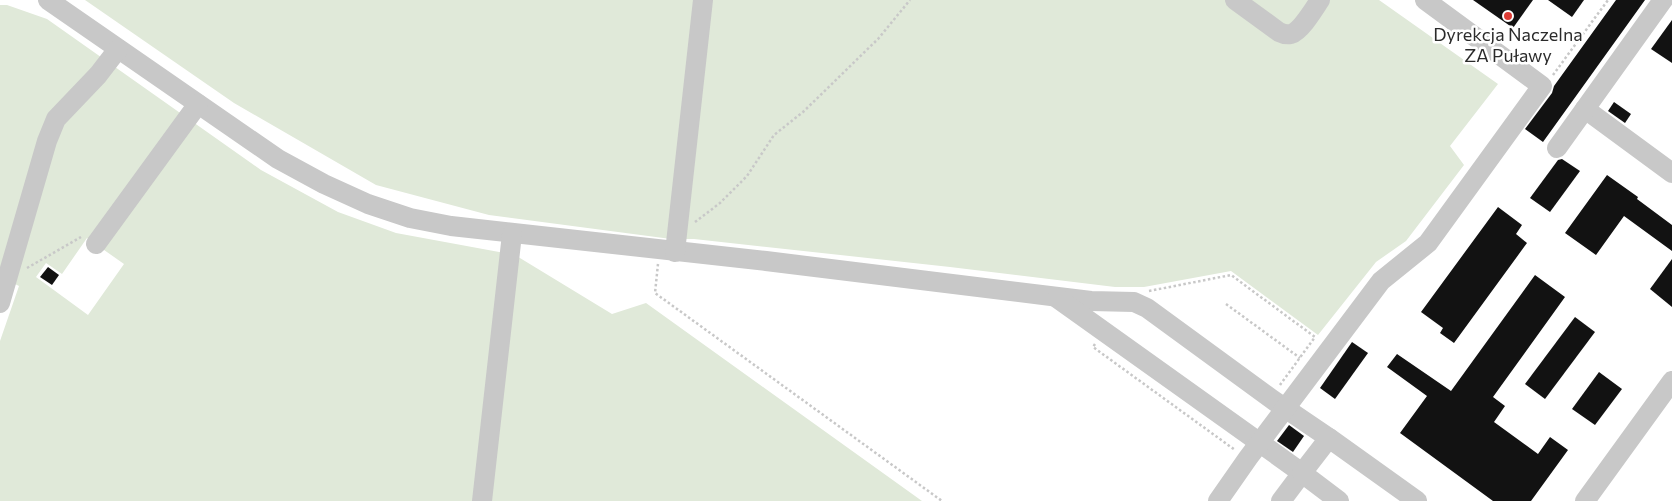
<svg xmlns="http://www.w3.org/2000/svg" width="1672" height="501" viewBox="0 0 1672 501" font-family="Commissioner,sans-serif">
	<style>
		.green { fill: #e0e9d9; fill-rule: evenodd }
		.building { fill: #121212 }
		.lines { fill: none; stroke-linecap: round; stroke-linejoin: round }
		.path { stroke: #c8c8c8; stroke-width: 2.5; stroke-dasharray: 2.5 2.5; stroke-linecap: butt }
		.minor { stroke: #c8c8c8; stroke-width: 20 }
		.poi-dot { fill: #dc3b34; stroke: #fff; stroke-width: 2 }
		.labels { text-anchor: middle; stroke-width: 5; stroke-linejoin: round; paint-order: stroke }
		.poi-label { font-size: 18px; fill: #2b2b2b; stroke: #fff }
	</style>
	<rect width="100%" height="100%" fill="#fff"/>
	<g class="green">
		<polygon points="85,0 1379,0 1498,84 1450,146 1464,165 1406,241 1376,262 1318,335 1231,271 1144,287 1115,287 950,267 694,239 671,239 489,215 376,185 234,103"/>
		<path d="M0 5H7L47 19 261 170 338 212 396 233 515 255 612 314 646 303 922 501H0V341L19 286 3 278 0 285ZM87 238 124 264 88 315 36 277 46 263 62 274Z"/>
	</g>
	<g class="building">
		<polygon points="1473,0 1533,0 1513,28"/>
		<polygon points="1548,0 1584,0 1572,17"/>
		<polygon points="1616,0 1645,0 1543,142 1525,129 1552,93 1554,86"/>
		<polygon points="1672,20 1672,63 1651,49"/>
		<polygon points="1614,102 1631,114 1625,123 1608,111"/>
		<polygon points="1562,159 1580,171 1550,212 1530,198 1558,160"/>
		<polygon points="1607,175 1638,197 1637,199 1672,225 1672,251 1624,216 1596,255 1565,233"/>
		<polygon points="1498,207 1522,225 1516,234 1527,243 1454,343 1440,333 1443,328 1421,312"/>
		<polygon points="1672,259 1672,307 1650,289"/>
		<polygon points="48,267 59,275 52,285 40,277"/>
		<polygon points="1535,275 1565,297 1493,397 1505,406 1494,422 1538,454 1550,437 1568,450 1531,501 1493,501 1400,433 1427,396 1387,367 1397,354 1451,391"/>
		<polygon points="1575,317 1595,332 1545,399 1525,384"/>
		<polygon points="1352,342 1368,353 1335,399 1320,388"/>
		<polygon points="1599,372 1622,389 1595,425 1572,409"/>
		<polygon points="1289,425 1304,436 1293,452 1277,441"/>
	</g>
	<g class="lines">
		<g class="path">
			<polyline points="1553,75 1608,0"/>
			<polyline points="695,222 720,203 747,176 774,135 803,112 878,39 910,0"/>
			<polyline points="658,264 655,293 942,501"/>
			<polyline points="27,268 81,237"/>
			<polyline points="1149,291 1231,275 1315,337 1280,385"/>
			<polyline points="1226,304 1300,358"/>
			<polyline points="1095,344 1093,347 1235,450"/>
		</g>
		<g class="minor">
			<polyline points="48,0 278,159 324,184 368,204 410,218 451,226 766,261 1091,301 1134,302 1147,308 1273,400 1329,438"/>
			<path d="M1235 0 1279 32C1283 34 1286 35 1291 34 1301 31 1314 9 1320 0"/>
			<polyline points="1585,109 1672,173"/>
			<polyline points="1557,148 1663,0"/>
			<polyline points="96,244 198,104"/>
			<polyline points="675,252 703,0"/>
			<polyline points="1057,298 1302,473 1281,501"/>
			<polyline points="0,303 47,141 56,119 98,75 118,49"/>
			<polyline points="482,501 512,234"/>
			<polyline points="1218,501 1248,458 1381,281 1428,243 1542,86 1425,0"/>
			<polyline points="1339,501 1302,473 1329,438 1417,501"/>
			<polyline points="1585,501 1672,381"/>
		</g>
	</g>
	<circle class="poi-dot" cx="1508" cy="16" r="5"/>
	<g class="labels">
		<g class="poi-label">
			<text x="1508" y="41">Dyrekcja Naczelna<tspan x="1508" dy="21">ZA Puławy</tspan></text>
		</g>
	</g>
</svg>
